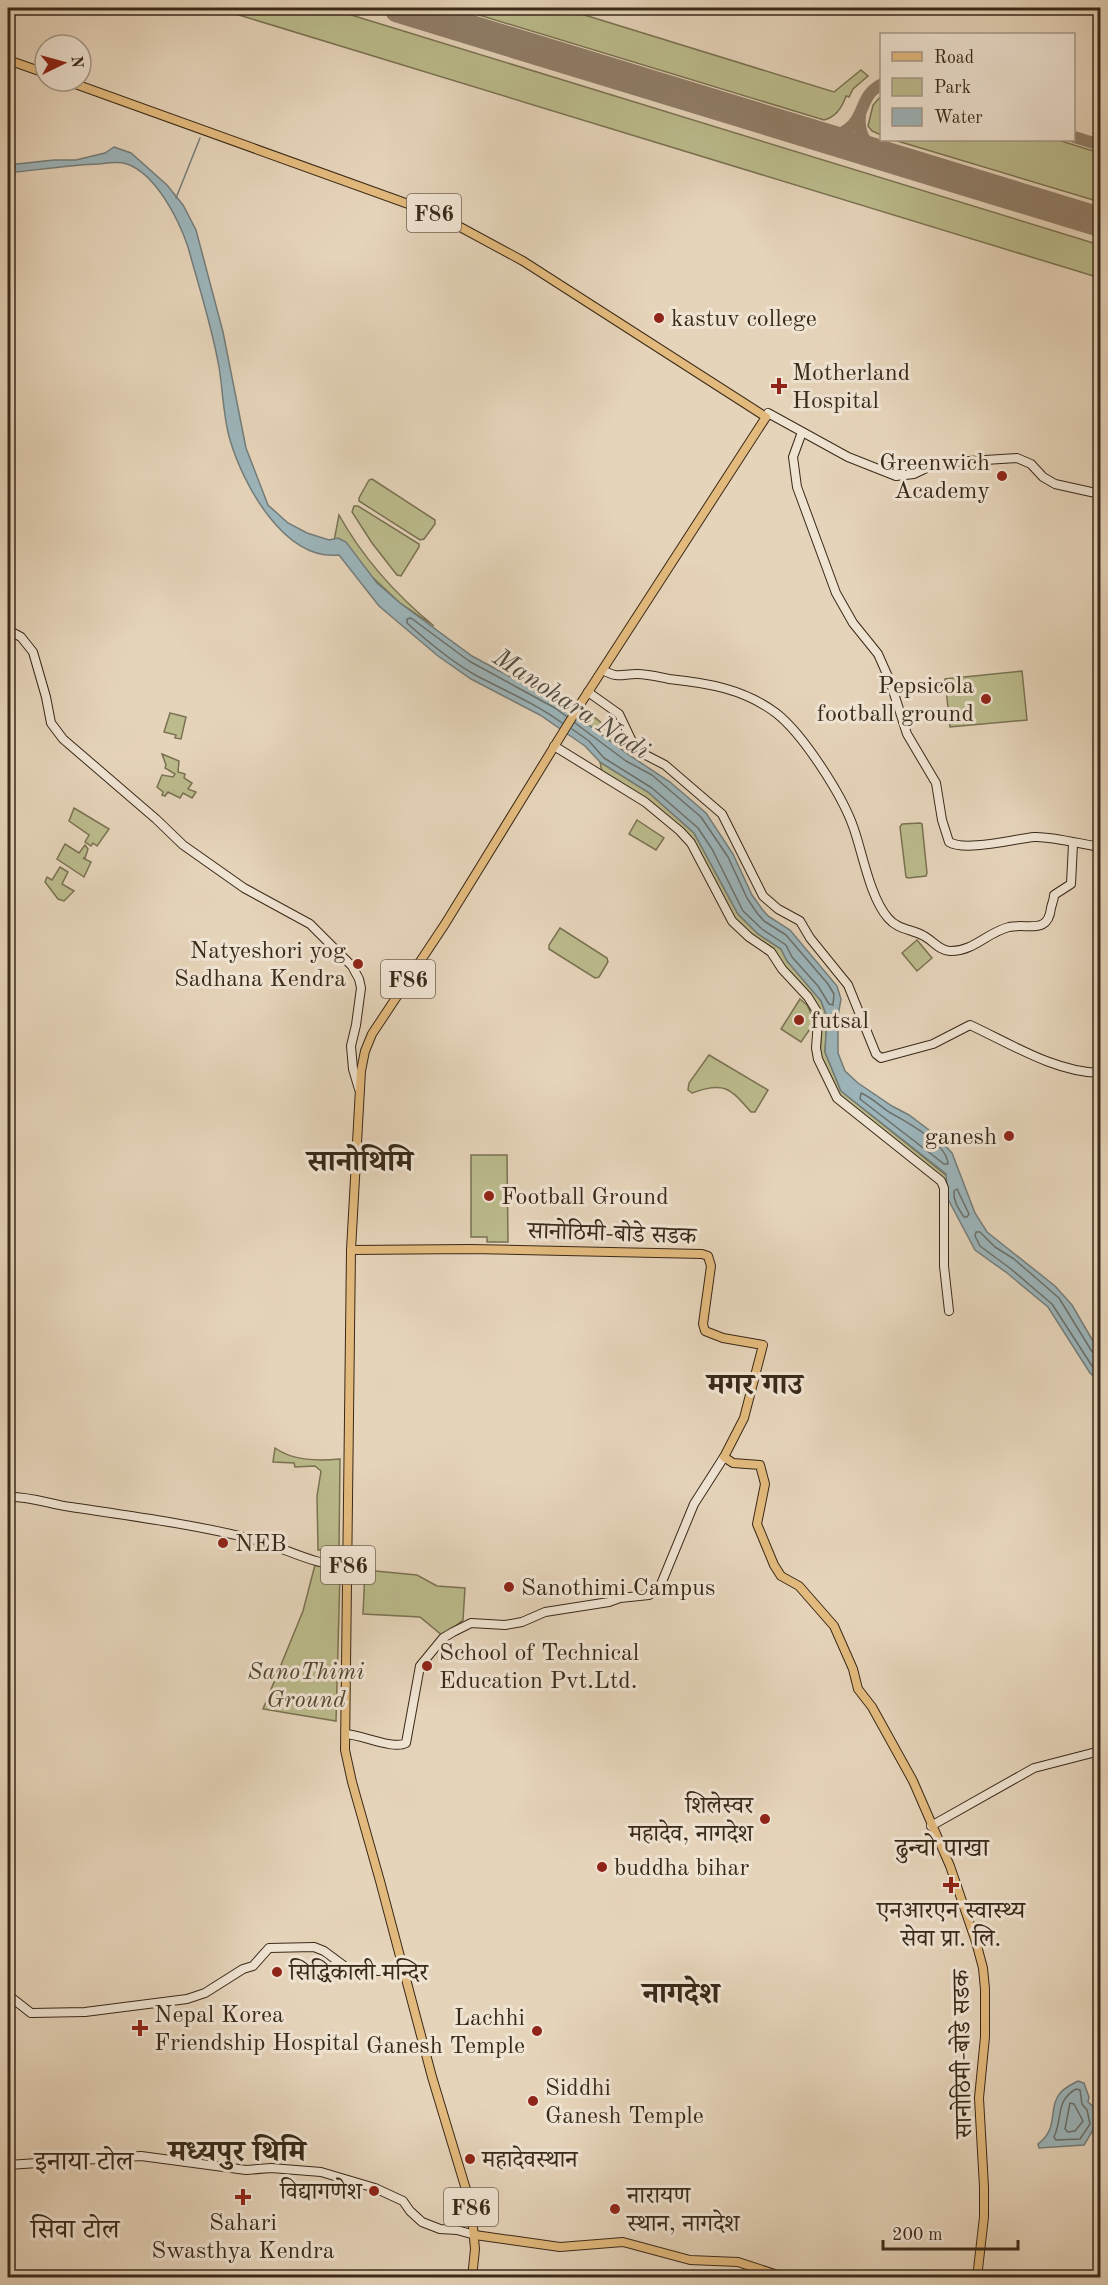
<svg xmlns="http://www.w3.org/2000/svg" width="1108" height="2285" viewBox="0 0 1108 2285" font-family="'Old Standard TT','Noto Serif Devanagari',serif">
	<style>
		.green { fill: #bbbb8c; stroke: #7a7252; stroke-width: 1.5 }
		.water { fill: #9cb5bb; stroke: #747d7a; stroke-width: 1.5 }
		.lines { fill: none; stroke-linecap: round; stroke-linejoin: round }
		.shore { stroke: #6a6f6a; stroke-width: 1.5 }
		.stream { stroke: #747d7a; stroke-width: 1.5 }
		.taxiway { stroke: #907e69; stroke-width: 12 }
		.runway { stroke: #907e69; stroke-width: 30 }
		.secondary-casing { stroke: #392918; stroke-width: 10 }
		.primary-casing { stroke: #392918; stroke-width: 10 }
		.secondary { stroke: #efe3d2; stroke-width: 8 }
		.primary { stroke: #e3ba7d; stroke-width: 8 }
		.poi-dot { fill: #8f2418; stroke: #efe3d2; stroke-width: 2 }
		.labels { text-anchor: middle; stroke-width: 6; stroke-linejoin: round; paint-order: stroke }
		.shield { fill: #efe3d2; stroke: #706150; stroke-width: 1.5 }
		.shield-label { font-size: 22px; font-weight: bold; fill: #392918 }
		.poi-label { font-size: 24px; fill: #392918; stroke: #efe3d2; text-anchor: start }
		.street-label { font-size: 24px; fill: #392918; stroke: #efe3d2 }
		.park-label { font-size: 24px; font-style: italic; fill: #53462f; stroke: #efe3d2 }
		.water-label { font-size: 26px; font-style: italic; fill: #524c41; stroke: #efe3d2 }
		.neighbourhood-label { font-size: 26px; fill: #392918; stroke: #efe3d2 }
		.quarter-label { font-size: 27px; fill: #392918; stroke: #efe3d2 }
		.district-label { font-size: 30px; font-weight: bold; fill: #392918; stroke: #efe3d2 }
	</style>
	<rect width="100%" height="100%" fill="#e6d4ba"/>
	<filter id="stains"><feTurbulence type="fractalNoise" baseFrequency=".00333" numOctaves="4"/><feColorMatrix values="0 0 0 0 .2 0 0 0 0 .09 0 0 0 0 .02 0 0 0 .5 -.17"/></filter>
	<radialGradient id="worn" r=".72"><stop offset=".6" stop-color="#630" stop-opacity="0"/><stop offset="1" stop-color="#630" stop-opacity=".3"/></radialGradient>
	<g class="green">
		<polygon points="216,8 326,8 348,14 1100,245 1100,278"/>
		<path d="M456 8H562L834 92 861 70 868 76 853 89 849 97 846 96C842 108 836 117 824 120Z"/>
		<polygon points="881,96 881,135 872,131 868,126 873,105"/>
		<polygon points="894,140 1058,140 1100,153 1100,202"/>
		<polygon points="372,479 435,520 435,524 424,539 420,540 359,501 359,498 369,480"/>
		<polygon points="354,506 358,506 419,544 419,547 401,576 397,575 372,543 352,512"/>
		<path d="M339 515C364 560 395 594 434 626L400 603 334 541Z"/>
		<polygon points="1022,671 1027,720 950,727 945,679"/>
		<polygon points="559,703 593,716 604,725 629,755"/>
		<polygon points="170,713 186,717 181,739 175,738 176,735 164,732"/>
		<polygon points="162,754 179,761 178,772 185,774 184,778 192,783 188,789 196,792 192,798 183,793 180,798 168,792 165,796 162,795 163,792 157,787 162,775 173,777 175,774 165,768 166,765"/>
		<polygon points="600,762 648,792 694,833 738,914 758,934 781,949 787,961 813,990 821,1001 827,1017 825,1052 841,1091 947,1176 948,1183 839,1096 820,1058 822,1022 819,1010 783,966 775,951 762,943 734,920 704,862 653,804 602,772"/>
		<polygon points="74,808 109,829 97,846 93,843 91,846 85,842 89,835 69,821"/>
		<polygon points="637,820 664,838 656,850 629,834"/>
		<polygon points="920,823 922,824 927,873 926,876 908,878 906,877 900,827 902,824"/>
		<polygon points="65,844 79,853 85,845 88,849 85,858 83,858 91,862 84,877 57,859"/>
		<polygon points="60,867 68,872 62,884 74,891 64,901 58,899 45,882 47,877 52,880"/>
		<polygon points="560,928 607,958 608,962 599,977 595,978 549,949 549,945"/>
		<polygon points="917,940 932,958 917,971 902,953"/>
		<polygon points="800,999 807,1005 815,1022 801,1042 781,1029"/>
		<path d="M709 1055 768 1090 755 1112H751C730 1088 724 1081 692 1093L688 1090 689 1083Z"/>
		<polygon points="471,1155 507,1155 508,1242 487,1242 487,1237 471,1237"/>
		<path d="M275 1448C293 1461 318 1461 340 1459L339 1550H318L317 1496 321 1471 315 1466 295 1467 294 1463 273 1462Z"/>
		<polygon points="315,1565 338,1570 340,1574 336,1721 263,1709 303,1611"/>
		<polygon points="365,1570 417,1575 437,1586 465,1588 463,1620 443,1636 420,1617 363,1614"/>
	</g>
	<g class="water">
		<path d="M114 147 131 153 167 185 183 205 196 230 223 332 246 448 268 505 288 523 307 533 329 540 338 538 346 542 377 583 400 603 472 656 559 703 629 755 670 782 706 813 733 854 752 895 762 909 768 916 790 930 837 986 841 999 838 1016V1053L845 1071 858 1083 892 1106 909 1115 933 1133 952 1153 975 1213 987 1232 1055 1286 1072 1305 1100 1353V1382L1090 1373 1048 1307 1007 1273 975 1250 948 1199 946 1174 841 1091 825 1052 827 1017 821 1001 787 961 781 949 758 934 738 914 694 833 648 792 600 762 585 746 569 735 540 715 471 679 438 656 379 606 339 555C284 561 243 484 230 440 223 416 223 391 219 367 212 327 199 287 188 247 179 220 156 174 127 164 118 161 108 163 99 164 68 165 38 170 8 173V165L54 160H76L105 153Z"/>
		<path d="M1078 2081 1084 2083 1089 2097 1088 2102C1105 2114 1092 2132 1084 2145L1039 2148 1038 2144C1060 2128 1047 2107 1061 2092 1066 2087 1072 2084 1078 2081Z"/>
	</g>
	<g class="lines">
		<g class="shore">
			<path d="M562 723C536 704 506 691 477 676 452 662 428 642 407 623V619L411 618 469 661 555 708 566 716"/>
			<polyline points="572,729 589,741 604,758 652,788 698,828 712,849 743,911 762,929 786,945 792,957 818,986 829,1004 833,1005 834,994 828,984 786,935 764,921 757,913 747,898 728,857 701,817 652,775 626,761 575,723"/>
			<path d="M861 1093C871 1097 880 1106 889 1112 905 1121 947 1143 948 1164H944L860 1099Z"/>
			<path d="M957 1189 969 1214 967 1217H964C958 1208 953 1201 954 1191Z"/>
			<polyline points="1100,1356 1095,1355 1091,1350 1059,1298 1014,1259 995,1247 980,1232 976,1232 975,1236 980,1246 1011,1269 1052,1304 1094,1369 1100,1375"/>
			<path d="M1076 2089 1080 2090 1082 2104 1087 2110 1090 2124 1080 2139 1056 2140 1054 2137C1063 2118 1055 2101 1076 2089Z"/>
			<polygon points="1070,2103 1074,2104 1083,2121 1075,2131 1068,2132 1065,2129"/>
		</g>
		<polyline class="stream" points="176,198 200,138"/>
		<g class="taxiway">
			<path d="M860 115C858 133 865 144 880 154"/>
			<polyline points="1074,137 1100,145"/>
			<path d="M829 138C872 125 853 99 882 84"/>
		</g>
		<polyline class="runway" points="399,8 1100,222"/>
		<defs>
			<g id="secondary">
				<polyline points="766,417 768,413 848,457 896,476 914,474 937,463 1017,458 1031,464 1043,477 1055,484 1100,494"/>
				<path d="M802 432 793 457 797 487 836 593 853 623 878 654 890 681 907 734 936 783 942 820 949 842C965 852 1014 839 1034 837 1050 836 1081 844 1100 847V849"/>
				<polyline points="8,630 21,637 33,652 46,697 51,723 63,739 156,819 183,845 244,888 310,924 352,966 359,979 361,988 356,1025 351,1046 353,1069 359,1089"/>
				<path d="M603 670C618 679 622 674 637 674 648 674 659 677 669 679 708 683 744 689 776 713 803 734 843 796 854 829 863 855 870 897 888 918 898 930 912 929 924 936 932 940 941 952 951 951 974 951 988 932 1009 927 1028 923 1048 935 1051 908 1052 903 1054 900 1054 895L1071 884 1073 844"/>
				<path d="M588 692 619 714 636 750 665 765 722 814 763 896 778 909 800 921 810 938 848 985 876 1054 881 1058 933 1044 970 1025C1011 1044 1055 1072 1100 1073"/>
				<polyline points="554,746 645,802 680,831 691,843 732,921 749,937 771,952 782,969 808,997 816,1010 818,1021 816,1048 818,1059 837,1098 941,1181 944,1188 944,1266 949,1311"/>
				<path d="M8 1497C30 1496 49 1504 71 1507 131 1516 192 1524 252 1539 284 1547 314 1566 348 1566"/>
				<path d="M346 1734C362 1735 394 1750 406 1743L420 1666 443 1638 453 1632 471 1623 505 1625 522 1622 545 1612 609 1602 620 1598 649 1595 659 1589 694 1504 724 1457"/>
				<polyline points="931,1826 1034,1768 1100,1751"/>
				<polyline points="8,1995 31,2013 85,2012 187,1999 205,1993 243,1969 253,1966 269,1948 314,1947 324,1951 347,1968 366,1967 378,1971 403,1970"/>
				<polyline points="8,2165 141,2156 246,2170 271,2168 321,2172 375,2188 403,2201 410,2211 422,2222 440,2229 457,2230 475,2235"/>
			</g>
			<g id="primary">
				<polyline points="8,60 45,73"/>
				<polyline points="67,81 436,214 523,261 766,417 581,703 445,924 372,1034 365,1051 361,1071 351,1250 345,1750 352,1782 380,1881 432,2077 471,2206 475,2249 472,2278"/>
				<polyline points="351,1250 470,1249 702,1254 708,1256 711,1266 703,1324 705,1331 723,1338 763,1345 744,1418 724,1457 733,1463 760,1465 765,1484 757,1524 774,1565 781,1576 799,1586 834,1626 853,1669 858,1689 872,1707 913,1781 950,1866 976,1942 983,1968 985,1989 985,2037 979,2098 984,2187 984,2217 977,2278"/>
				<polyline points="475,2235 560,2247 623,2242 690,2260 738,2262 787,2278"/>
			</g>
		</defs>
		<use href="#secondary" class="secondary-casing"/>
		<use href="#primary" class="primary-casing"/>
		<use href="#secondary" class="secondary"/>
		<use href="#primary" class="primary"/>
	</g>
	<g class="poi-dot">
		<circle cx="659" cy="318" r="6"/>
		<path d="M776 377h6v6h6v6h-6v6h-6v-6h-6v-6h6z"/>
		<circle cx="1002" cy="476" r="6"/>
		<circle cx="986" cy="699" r="6"/>
		<circle cx="358" cy="964" r="6"/>
		<circle cx="799" cy="1020" r="6"/>
		<circle cx="1009" cy="1136" r="6"/>
		<circle cx="489" cy="1196" r="6"/>
		<circle cx="223" cy="1543" r="6"/>
		<circle cx="509" cy="1587" r="6"/>
		<circle cx="427" cy="1666" r="6"/>
		<circle cx="765" cy="1819" r="6"/>
		<circle cx="602" cy="1867" r="6"/>
		<path d="M948 1876h6v6h6v6h-6v6h-6v-6h-6v-6h6z"/>
		<circle cx="277" cy="1972" r="6"/>
		<path d="M137 2019h6v6h6v6h-6v6h-6v-6h-6v-6h6z"/>
		<circle cx="537" cy="2031" r="6"/>
		<circle cx="533" cy="2101" r="6"/>
		<circle cx="470" cy="2159" r="6"/>
		<circle cx="374" cy="2191" r="6"/>
		<path d="M240 2188h6v6h6v6h-6v6h-6v-6h-6v-6h6z"/>
		<circle cx="615" cy="2209" r="6"/>
	</g>
	<g class="labels">
		<g class="shield">
			<rect x="407" y="194" width="54" height="38" rx="4.5"/>
			<rect x="381" y="960" width="54" height="38" rx="4.5"/>
			<rect x="321" y="1546" width="54" height="38" rx="4.5"/>
			<rect x="444" y="2188" width="54" height="38" rx="4.5"/>
		</g>
		<g class="shield-label">
			<text x="434" y="221">F86</text>
			<text x="408" y="987">F86</text>
			<text x="348" y="1573">F86</text>
			<text x="471" y="2215">F86</text>
		</g>
		<g class="poi-label">
			<text x="671" y="326">kastuv college</text>
			<text x="792" y="380">Motherland<tspan x="792" dy="28">Hospital</tspan></text>
			<text x="990" y="470" text-anchor="end">Greenwich<tspan x="990" dy="28">Academy</tspan></text>
			<text x="974" y="693" text-anchor="end">Pepsicola<tspan x="974" dy="28">football ground</tspan></text>
			<text x="346" y="958" text-anchor="end">Natyeshori yog<tspan x="346" dy="28">Sadhana Kendra</tspan></text>
			<text x="811" y="1028">futsal</text>
			<text x="997" y="1144" text-anchor="end">ganesh</text>
			<text x="501" y="1204">Football Ground</text>
			<text x="235" y="1551">NEB</text>
			<text x="521" y="1595">Sanothimi Campus</text>
			<text x="439" y="1660">School of Technical<tspan x="439" dy="28">Education Pvt.Ltd.</tspan></text>
			<text x="753" y="1813" text-anchor="end">शिलेस्वर<tspan x="753" dy="28">महादेव, नागदेश</tspan></text>
			<text x="614" y="1875">buddha bihar</text>
			<text x="951" y="1918" text-anchor="middle">एनआरएन स्वास्थ्य<tspan x="951" dy="28">सेवा प्रा. लि.</tspan></text>
			<text x="289" y="1980">सिद्धिकाली मन्दिर</text>
			<text x="154" y="2022">Nepal Korea<tspan x="154" dy="28">Friendship Hospital</tspan></text>
			<text x="525" y="2025" text-anchor="end">Lachhi<tspan x="525" dy="28">Ganesh Temple</tspan></text>
			<text x="545" y="2095">Siddhi<tspan x="545" dy="28">Ganesh Temple</tspan></text>
			<text x="482" y="2167">महादेवस्थान</text>
			<text x="362" y="2199" text-anchor="end">विद्यागणेश</text>
			<text x="627" y="2203">नारायण<tspan x="627" dy="28">स्थान, नागदेश</tspan></text>
			<text x="243" y="2230" text-anchor="middle">Sahari<tspan x="243" dy="28">Swasthya Kendra</tspan></text>
		</g>
		<g class="street-label">
			<text transform="translate(612 1233) rotate(2)" y="8">सानोठिमी-बोडे सडक</text>
			<text transform="translate(962 2054) rotate(-91)" y="8">सानोठिमी-बोडे सडक</text>
		</g>
		<g class="park-label">
			<text x="306" y="1679">SanoThimi<tspan x="306" dy="28">Ground</tspan></text>
		</g>
		<g class="water-label">
			<text transform="translate(572 703) rotate(33)" y="9">Manohara Nadi</text>
		</g>
		<g class="neighbourhood-label">
			<text x="942" y="1856">ढुन्चो पाखा</text>
		</g>
		<g class="quarter-label">
			<text x="84" y="2170">इनाया टोल</text>
			<text x="75" y="2238">सिवा टोल</text>
		</g>
		<g class="district-label">
			<text x="360" y="1171">सानोथिमि</text>
			<text x="755" y="1394">मगर गाउ</text>
			<text x="681" y="2003">नागदेश</text>
			<text x="237" y="2161">मध्यपुर थिमि</text>
		</g>
	</g>
	<rect width="1108" height="2285" fill="none" stroke="#e6d4ba" stroke-width="30"/>
	<rect x="9" y="9" width="1090" height="2267" fill="none" stroke="#392918" stroke-width="3"/>
	<rect x="15" y="15" width="1078" height="2255" fill="none" stroke="#392918" stroke-width="1.5"/>
	<rect x="880" y="33" width="195" height="108" fill="#efe3d2" stroke="#a69988" stroke-width="1.5"/>
	<rect x="892" y="52" width="30" height="9" fill="#e3ba7d" stroke="#a69988" stroke-width="1.5"/>
	<text x="934" y="63" font-size="18" fill="#392918">Road</text>
	<rect x="892" y="78" width="30" height="18" fill="#bbbb8c" stroke="#a69988" stroke-width="1.5"/>
	<text x="934" y="93" font-size="18" fill="#392918">Park</text>
	<rect x="892" y="108" width="30" height="18" fill="#9cb5bb" stroke="#a69988" stroke-width="1.5"/>
	<text x="934" y="123" font-size="18" fill="#392918">Water</text>
	<g transform="translate(63 63) rotate(85)"><circle r="28" fill="#efe3d2" stroke="#a69988" stroke-width="1.5"/>
	<path d="M0-4.5L10 22L0 15L-10 22Z" fill="#8f2418"/>
	<text y="-9" font-size="16" font-weight="bold" text-anchor="middle" fill="#392918">N</text>
	</g>
	<path d="M883 2240v9h135v-9" fill="none" stroke="#392918" stroke-width="3"/>
	<text x="892" y="2240" font-size="18" fill="#392918" stroke="#efe3d2" stroke-width="4.5" paint-order="stroke">200 m</text>
	<rect width="100%" height="100%" filter="url(#stains)"/>
	<rect width="100%" height="100%" fill="url(#worn)"/>
</svg>
